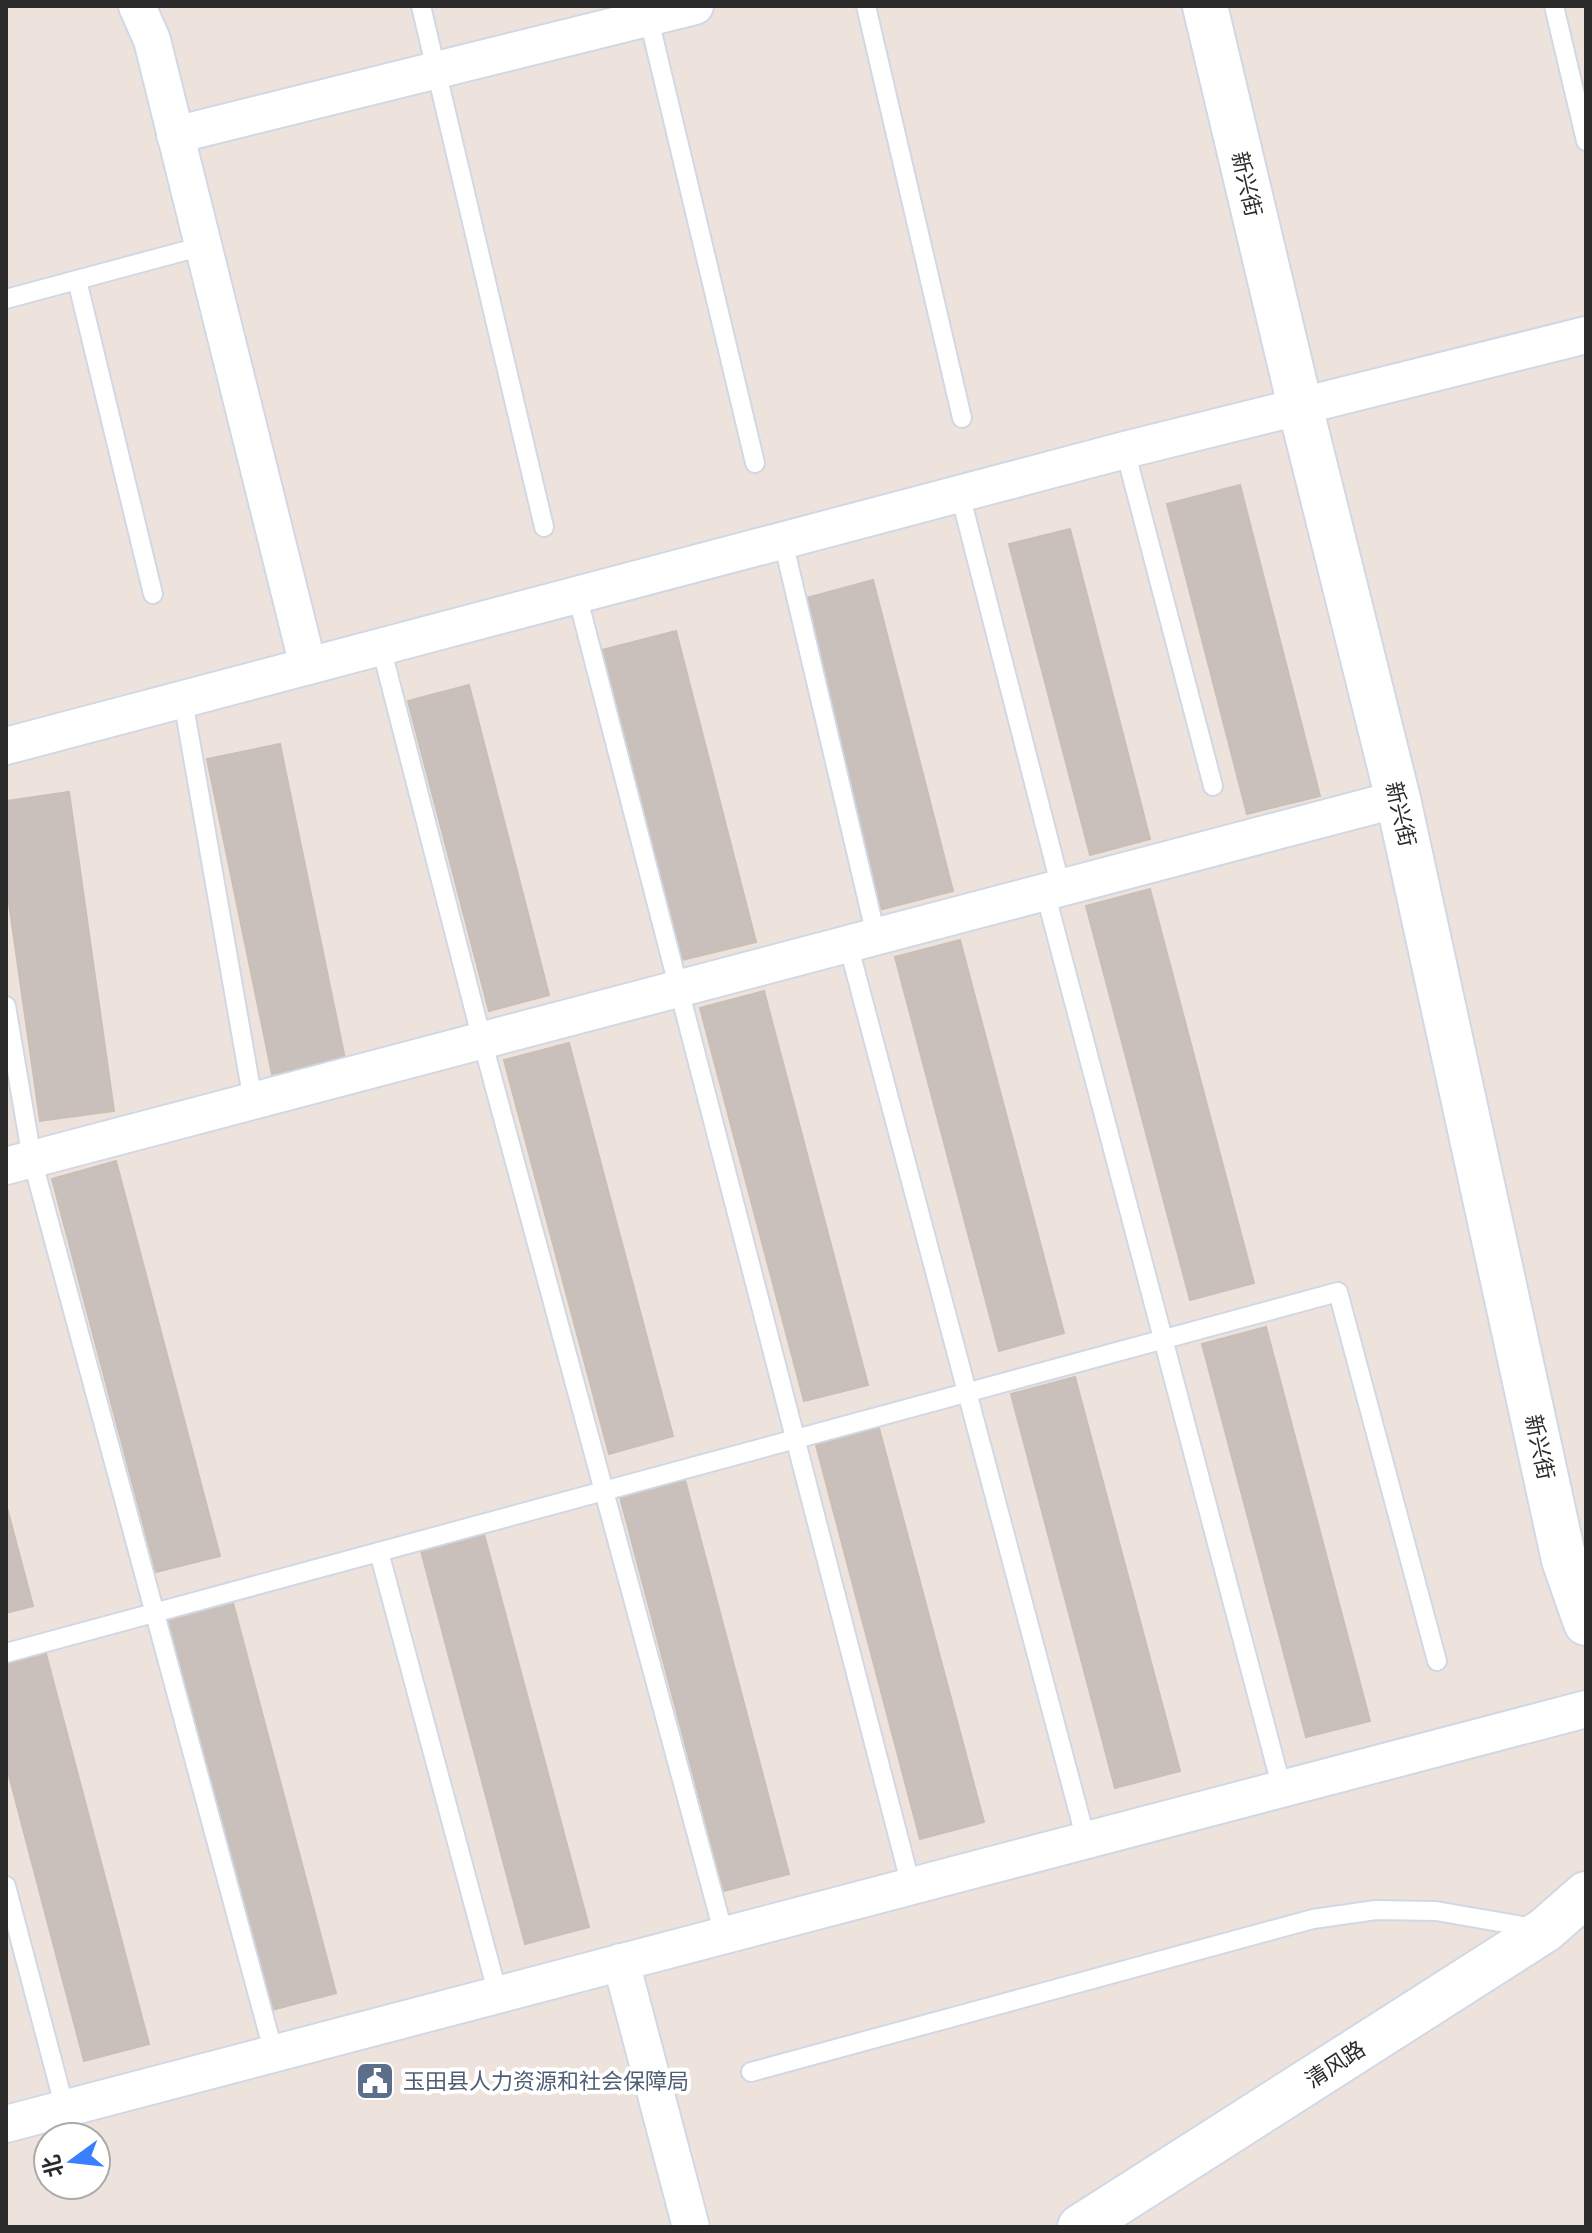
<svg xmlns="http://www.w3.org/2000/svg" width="1592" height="2233" viewBox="0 0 1592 2233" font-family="'Work Sans','Noto Sans SC',sans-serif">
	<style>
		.building { fill: #c9c0bb; stroke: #cabfb5; stroke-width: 2 }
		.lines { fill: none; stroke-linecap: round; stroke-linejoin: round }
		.service-casing { stroke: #d1d8e5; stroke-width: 22 }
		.minor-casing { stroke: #d1d8e5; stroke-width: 40 }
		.tertiary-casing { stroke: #d1d8e5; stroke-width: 48 }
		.service { stroke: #fff; stroke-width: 18 }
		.minor { stroke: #fff; stroke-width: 36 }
		.tertiary { stroke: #fff; stroke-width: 44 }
		.labels { text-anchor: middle; stroke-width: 8; stroke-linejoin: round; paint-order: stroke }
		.street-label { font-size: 22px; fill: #2b2b2b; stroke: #fff }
		.service-label { font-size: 22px; fill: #4e5e75; stroke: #fff; text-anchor: start }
	</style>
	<rect width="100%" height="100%" fill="#eee3dc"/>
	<g class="building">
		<polygon points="1240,485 1320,796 1247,814 1167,504"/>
		<polygon points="1070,529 1150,839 1090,855 1009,544"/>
		<polygon points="873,580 953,891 879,910 799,600"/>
		<polygon points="676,631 756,942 682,960 602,650"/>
		<polygon points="469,685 549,995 489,1011 408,701"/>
		<polygon points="280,744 345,1059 272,1074 207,759"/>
		<polygon points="69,792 114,1111 40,1121 6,882 6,801"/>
		<polygon points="1150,889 1254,1283 1190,1300 1086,906"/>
		<polygon points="960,940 1064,1333 999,1351 895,957"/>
		<polygon points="764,991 868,1385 804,1401 700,1008"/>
		<polygon points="569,1043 673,1436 609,1454 504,1060"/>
		<polygon points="116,1161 220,1556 156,1572 52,1179"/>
		<polygon points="1266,1327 1370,1721 1306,1737 1202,1344"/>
		<polygon points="1075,1377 1180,1771 1115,1788 1011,1394"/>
		<polygon points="879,1428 984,1822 920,1839 816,1445"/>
		<polygon points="685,1480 789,1874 724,1891 620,1497"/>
		<polygon points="6,1504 33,1606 6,1613"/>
		<polygon points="484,1534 589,1927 525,1944 421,1551"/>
		<polygon points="232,1599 336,1993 272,2010 167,1616"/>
		<polygon points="45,1650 149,2044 84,2061 6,1764 6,1660"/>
	</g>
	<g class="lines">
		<defs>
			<g id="service">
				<polyline points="421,6 544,527"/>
				<polyline points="866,6 962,418"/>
				<polyline points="1554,6 1586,141"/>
				<polyline points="647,11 755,463"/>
				<polyline points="77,280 153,594"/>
				<polyline points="6,299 203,246"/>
				<polyline points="1125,450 1213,786"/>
				<polyline points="960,494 1061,888"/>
				<polyline points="783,541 876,936"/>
				<polyline points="577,595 911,1886"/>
				<polyline points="381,647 482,1040 724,1935"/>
				<polyline points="183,700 253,1101"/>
				<polyline points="1045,892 1282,1789"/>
				<polyline points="848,944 1086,1840"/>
				<polyline points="6,1006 32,1159 274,2054"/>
				<polyline points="379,1552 498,1995"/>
				<polyline points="6,1653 1338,1292 1437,1661"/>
				<polyline points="6,1886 65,2109"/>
				<polyline points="751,2072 1313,1919 1376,1910 1436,1911 1534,1928"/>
			</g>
			<g id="minor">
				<polyline points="137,6 152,40 308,666"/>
				<polyline points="175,135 695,6"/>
				<polyline points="6,746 1125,450 1586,335"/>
				<polyline points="6,1166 1398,799"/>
				<polyline points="621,1962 691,2227"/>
				<polyline points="6,2124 1586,1709"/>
			</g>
			<g id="tertiary">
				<polyline points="1205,6 1300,406 1398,799 1564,1560 1586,1623"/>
				<polyline points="1080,2227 1545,1930 1586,1894"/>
			</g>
		</defs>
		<use href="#service" class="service-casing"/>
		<use href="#minor" class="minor-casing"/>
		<use href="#tertiary" class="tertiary-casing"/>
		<use href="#service" class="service"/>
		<use href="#minor" class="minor"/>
		<use href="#tertiary" class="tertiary"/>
	</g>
	<defs>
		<symbol id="civic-square" viewBox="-11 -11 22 22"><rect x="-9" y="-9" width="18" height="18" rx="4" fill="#5c6f8a" stroke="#fff"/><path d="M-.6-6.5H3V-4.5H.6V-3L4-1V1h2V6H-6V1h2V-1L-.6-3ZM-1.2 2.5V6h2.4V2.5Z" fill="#fff"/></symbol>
	</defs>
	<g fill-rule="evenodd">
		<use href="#civic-square" x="353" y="2059" width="44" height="44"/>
	</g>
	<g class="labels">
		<g class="street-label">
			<text transform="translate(1247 184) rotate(77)" y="8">新兴街</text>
			<text transform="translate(1401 814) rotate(77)" y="8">新兴街</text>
			<text transform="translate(1540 1447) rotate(78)" y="8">新兴街</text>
			<text transform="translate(1335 2064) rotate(-33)" y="8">清风路</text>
		</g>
		<g class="service-label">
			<text x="403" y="2089">玉田县人力资源和社会保障局</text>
		</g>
	</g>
	<rect width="1592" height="2233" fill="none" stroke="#2b2b2b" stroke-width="16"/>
	<g transform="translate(72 2161) rotate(255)"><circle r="38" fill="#ffffff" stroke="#aaaaaa" stroke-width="2"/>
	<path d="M0-6L14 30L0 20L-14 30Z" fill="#3880ff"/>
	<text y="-12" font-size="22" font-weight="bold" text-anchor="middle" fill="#2b2b2b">北</text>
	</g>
</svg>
